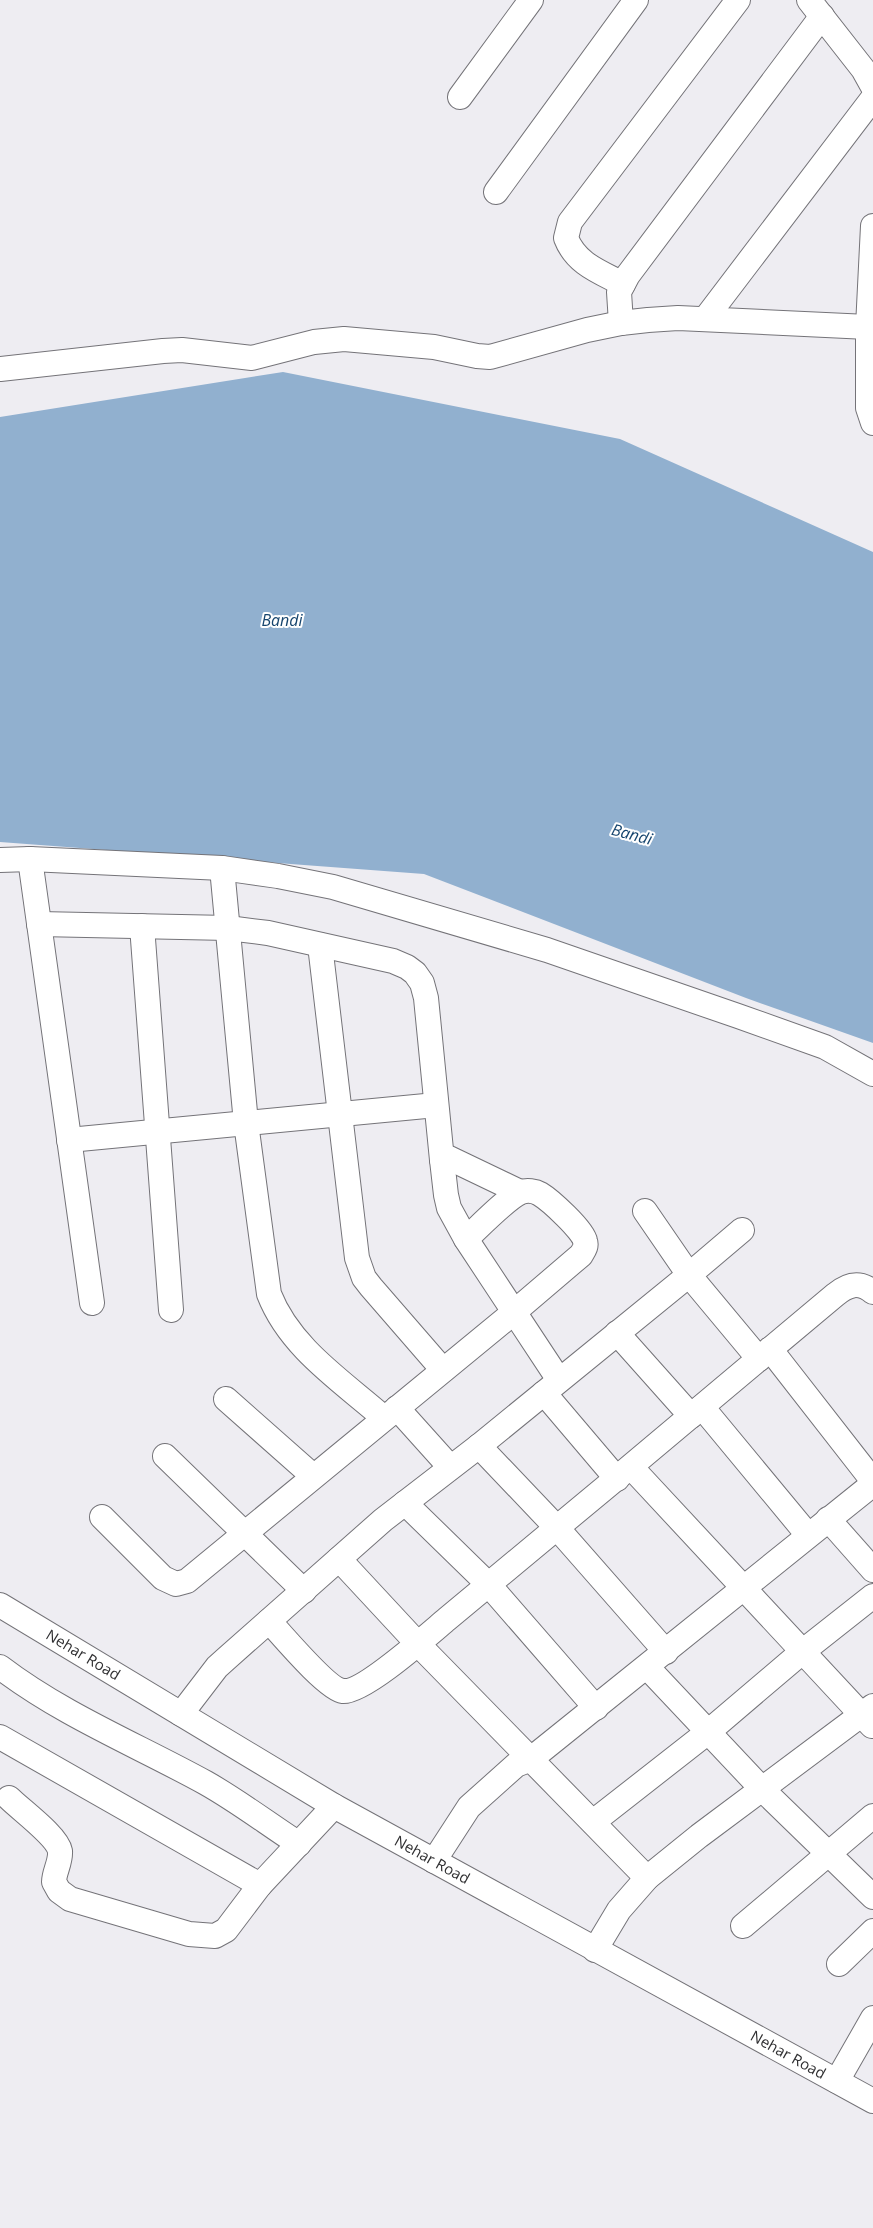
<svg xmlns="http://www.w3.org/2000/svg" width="873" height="2228" viewBox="0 0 873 2228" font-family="'Open Sans',sans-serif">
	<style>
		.water { fill: #91b0cf }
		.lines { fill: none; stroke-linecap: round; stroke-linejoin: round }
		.minor-casing { stroke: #747378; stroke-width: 26 }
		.minor { stroke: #fff; stroke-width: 24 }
		.labels { text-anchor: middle; stroke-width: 4; stroke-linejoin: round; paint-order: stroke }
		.street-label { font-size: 15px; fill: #303032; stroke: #fff }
		.water-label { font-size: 16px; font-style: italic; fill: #16456e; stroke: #fff }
	</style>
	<rect width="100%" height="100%" fill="#eeedf2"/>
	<polygon class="water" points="283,372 620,439 873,552 873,1043 746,998 424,874 0,842 0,417"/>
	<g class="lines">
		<defs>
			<g id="minor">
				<polyline points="809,0 863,69 873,87"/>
				<polyline points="460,97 531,0"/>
				<polyline points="496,192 636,0"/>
				<polyline points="873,226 868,327 868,408 873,423"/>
				<path d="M623 284C600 272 576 264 566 238L570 222 738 0"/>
				<polyline points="705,319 873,98"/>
				<polyline points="621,323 619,292 628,275 822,16"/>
				<polyline points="0,369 163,351 182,350 252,358 314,342 344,339 434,347 477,356 490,357 587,330 621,323 648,320 678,318 868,327"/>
				<polyline points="30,859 92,1303"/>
				<polyline points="0,860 30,859 222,868 278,876 333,887 547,950 738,1016 825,1047 873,1074"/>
				<path d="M222 868 246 1123 269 1294C290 1348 342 1381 384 1418"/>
				<polyline points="39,924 228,928 268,933 393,961 407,967 415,973 422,983 426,998 442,1160 446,1195 449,1208 466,1239 559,1380"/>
				<polyline points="142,926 171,1310"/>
				<polyline points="320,945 357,1258 364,1278 371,1287 443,1370"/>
				<polyline points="69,1140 436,1105"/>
				<polyline points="442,1160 449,1158 520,1192"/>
				<polyline points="645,1211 689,1275 759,1359"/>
				<polyline points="617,1333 691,1416"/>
				<polyline points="770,1349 873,1481"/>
				<polyline points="544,1393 617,1479"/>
				<polyline points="226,1399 313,1476"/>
				<polyline points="702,1407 808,1535"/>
				<polyline points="397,1408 450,1467"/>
				<polyline points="479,1446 558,1529 666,1652"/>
				<polyline points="165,1456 304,1591"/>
				<polyline points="631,1467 872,1726"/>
				<polyline points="405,1503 489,1585 596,1708"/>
				<path d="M102 1517 163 1578 176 1584 187 1581 513 1313 581 1255C584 1250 587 1246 585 1241 583 1230 550 1200 540 1194 535 1191 527 1190 521 1192 508 1197 478 1228 466 1239"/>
				<polyline points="828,1519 873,1570"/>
				<polyline points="339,1559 417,1643 647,1878"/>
				<polyline points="0,1605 334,1806 873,2101"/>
				<path d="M269 1621C282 1635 327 1689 343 1691 363 1693 429 1634 447 1619 577 1512 706 1403 835 1295 848 1284 859 1281 873 1292"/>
				<path d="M0 1667C63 1715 137 1745 206 1783 238 1801 268 1824 299 1844"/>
				<polyline points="647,1667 762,1789 873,1897"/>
				<polyline points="181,1714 217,1667 227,1658 383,1520 479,1446 689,1275 742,1230"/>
				<polyline points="0,1737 260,1885"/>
				<path d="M9 1798C21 1810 57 1836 60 1851 61 1862 54 1872 54 1882L59 1891 70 1899 189 1934 215 1936 226 1930 260 1885 334 1806"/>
				<polyline points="593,1822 708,1732 802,1652 873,1596"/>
				<polyline points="434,1861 469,1807 516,1765 531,1759 873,1484"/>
				<polyline points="743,1926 873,1816"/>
				<polyline points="595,1950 619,1910 647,1878 699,1836 873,1706"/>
				<polyline points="839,1964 873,1931"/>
				<polyline points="837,2081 873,2018"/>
			</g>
		</defs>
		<use href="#minor" class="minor-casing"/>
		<use href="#minor" class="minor"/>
	</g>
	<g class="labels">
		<g class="street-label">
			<text transform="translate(83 1655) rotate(31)" y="5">Nehar Road</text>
			<text transform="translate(432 1860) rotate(29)" y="5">Nehar Road</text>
			<text transform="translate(788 2055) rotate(29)" y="5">Nehar Road</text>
		</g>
		<g class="water-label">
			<text x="282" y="626">Bandi</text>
			<text transform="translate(632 834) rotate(15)" y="6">Bandi</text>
		</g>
	</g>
</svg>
